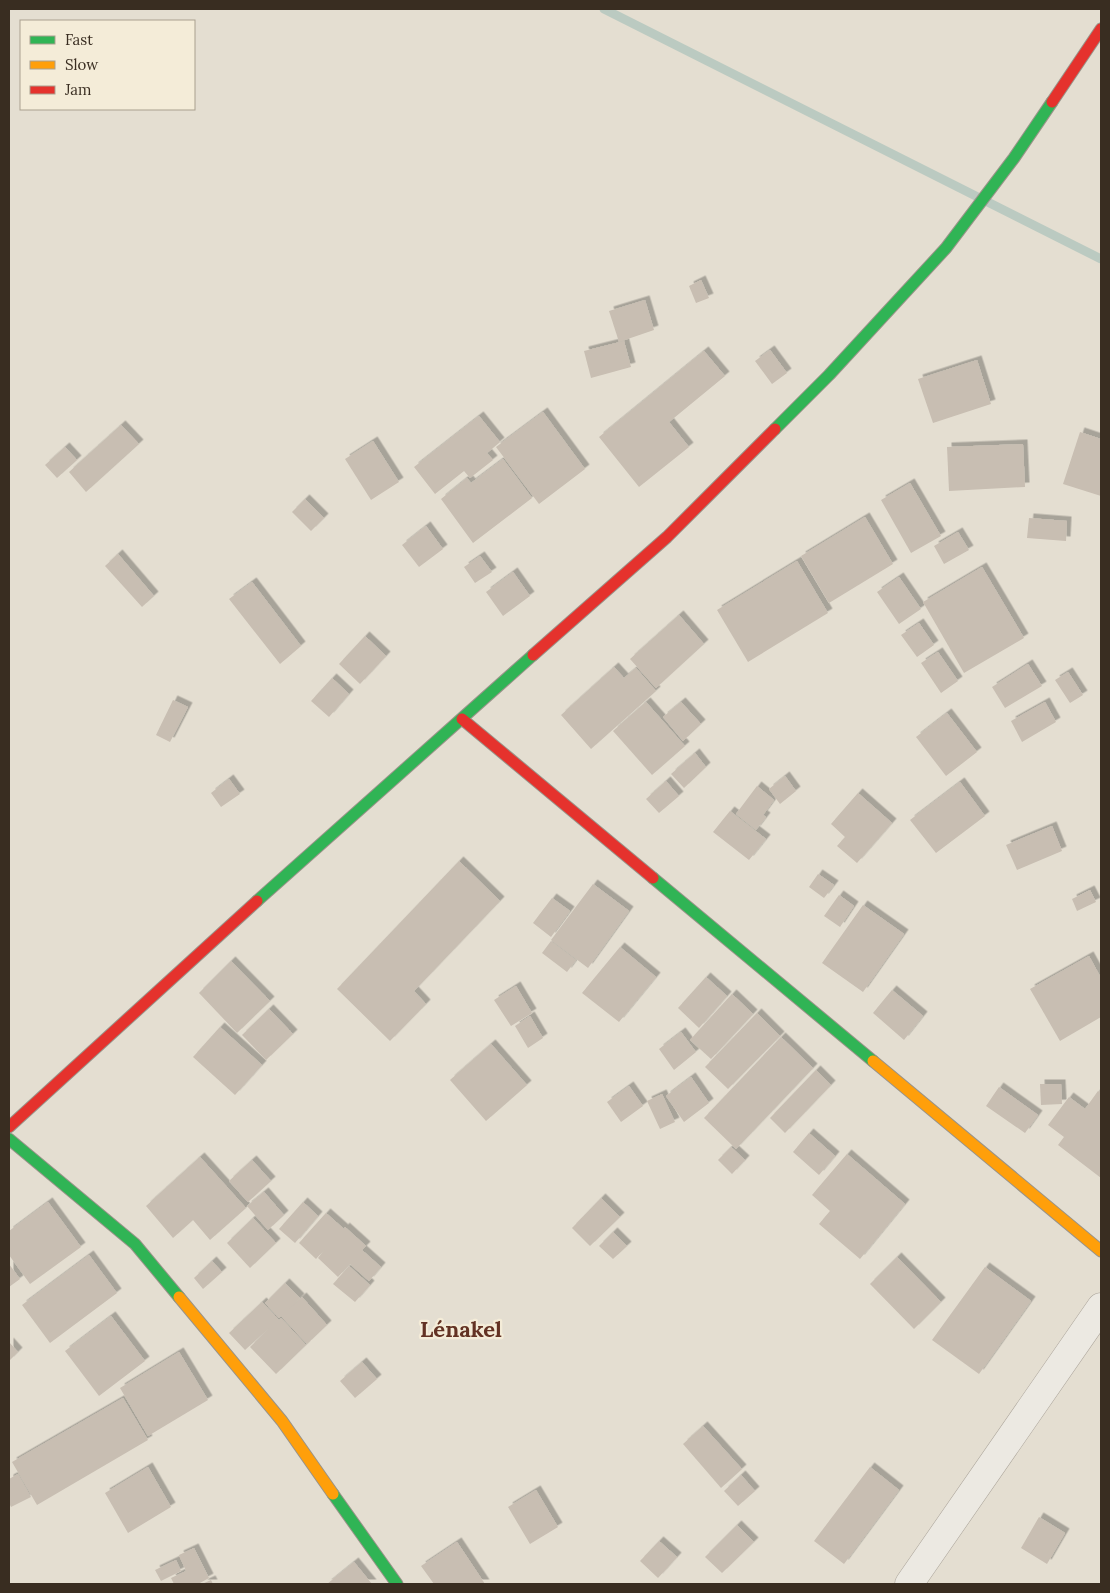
<svg xmlns="http://www.w3.org/2000/svg" width="1110" height="1593" viewBox="0 0 1110 1593" font-family="Lora,serif">
	<style>
		.lines { fill: none; stroke-linecap: round; stroke-linejoin: round }
		.stream { stroke: #bbcac1; stroke-width: 9 }
		.building { fill: #c8beb2; filter: url(#shadow) }
		.street-casing { stroke: #aaa399; stroke-width: 29 }
		.fast-casing { stroke: #999389; stroke-width: 13 }
		.slow-casing { stroke: #999389; stroke-width: 13 }
		.jam-casing { stroke: #999389; stroke-width: 13 }
		.street { stroke: #ece9e2; stroke-width: 28 }
		.fast { stroke: #30b455; stroke-width: 11 }
		.slow { stroke: #ff9f0a; stroke-width: 11 }
		.jam { stroke: #e5322d; stroke-width: 11 }
		.labels { text-anchor: middle; stroke-width: 4.5; stroke-linejoin: round; paint-order: stroke }
		.town-label { font-size: 22px; font-weight: bold; fill: #633223; stroke: #f4ecd8 }
	</style>
	<defs>
		<filter id="shadow"><feDropShadow dx="4.5" dy="-4.5" stdDeviation="0" flood-color="#0004"/></filter>
	</defs>
	<rect width="100%" height="100%" fill="#e4ded1"/>
	<g class="lines">
		<polyline class="stream" points="604,9 1101,259"/>
	</g>
	<g class="building">
		<polygon points="701,280 709,298 696,303 689,286"/>
		<polygon points="645,300 654,330 619,342 609,311"/>
		<polygon points="624,341 631,367 591,378 584,351"/>
		<polygon points="770,350 787,373 772,384 755,361"/>
		<polygon points="704,351 725,376 669,422 689,447 639,487 599,437"/>
		<polygon points="977,360 991,404 933,423 918,379"/>
		<polygon points="543,412 585,469 539,504 496,447"/>
		<polygon points="479,416 500,442 487,453 493,460 470,478 464,471 435,494 414,467"/>
		<polygon points="121,425 139,444 86,492 69,472"/>
		<polygon points="1080,432 1101,439 1101,496 1063,484"/>
		<polygon points="373,441 399,482 371,500 345,459"/>
		<polygon points="1023,444 1025,487 949,491 947,447"/>
		<polygon points="65,447 77,460 57,478 45,465"/>
		<polygon points="503,459 532,498 473,543 441,499 467,478 471,483"/>
		<polygon points="910,483 941,536 911,553 881,500"/>
		<polygon points="305,499 324,518 311,531 292,512"/>
		<polygon points="865,517 893,564 829,603 801,556"/>
		<polygon points="1029,518 1067,521 1066,541 1027,538"/>
		<polygon points="426,526 443,549 419,567 402,545"/>
		<polygon points="958,532 969,550 944,564 934,546"/>
		<polygon points="118,554 154,596 142,607 105,566"/>
		<polygon points="480,556 492,572 475,583 464,567"/>
		<polygon points="797,561 828,613 748,662 717,610"/>
		<polygon points="982,567 1024,638 964,673 923,602"/>
		<polygon points="513,572 530,596 503,616 486,592"/>
		<polygon points="899,577 921,609 899,624 877,592"/>
		<polygon points="252,582 301,646 280,664 229,599"/>
		<polygon points="679,615 704,644 656,688 630,659"/>
		<polygon points="919,623 934,645 917,657 901,635"/>
		<polygon points="365,636 386,656 360,684 339,664"/>
		<polygon points="938,652 958,681 941,693 921,663"/>
		<polygon points="1028,664 1042,686 1005,708 992,687"/>
		<polygon points="614,667 624,678 636,668 656,691 591,749 561,715"/>
		<polygon points="1068,672 1083,695 1070,703 1055,680"/>
		<polygon points="332,678 349,694 329,717 311,701"/>
		<polygon points="173,700 188,707 170,742 156,735"/>
		<polygon points="646,702 685,746 652,775 613,731"/>
		<polygon points="681,702 701,724 683,741 663,717"/>
		<polygon points="1045,702 1056,722 1022,742 1011,721"/>
		<polygon points="947,713 977,752 946,776 916,737"/>
		<polygon points="695,753 706,767 684,788 671,774"/>
		<polygon points="785,776 796,791 780,804 769,789"/>
		<polygon points="229,779 240,794 221,807 211,793"/>
		<polygon points="666,781 679,796 659,813 646,799"/>
		<polygon points="960,782 985,816 936,853 910,820"/>
		<polygon points="757,786 774,800 763,815 766,817 756,830 736,814"/>
		<polygon points="858,793 892,823 857,863 837,846 845,837 831,824"/>
		<polygon points="730,811 766,839 749,860 713,832"/>
		<polygon points="1052,826 1062,851 1017,870 1006,845"/>
		<polygon points="459,861 500,901 414,991 426,1004 390,1041 337,989"/>
		<polygon points="818,874 834,885 824,898 809,887"/>
		<polygon points="593,884 629,911 588,968 551,940"/>
		<polygon points="1090,890 1096,902 1077,911 1072,899"/>
		<polygon points="839,895 854,906 840,927 824,916"/>
		<polygon points="552,898 570,911 551,937 533,923"/>
		<polygon points="863,905 904,934 863,992 822,963"/>
		<polygon points="551,941 576,960 567,972 542,953"/>
		<polygon points="620,947 656,977 619,1022 582,993"/>
		<polygon points="1089,956 1101,978 1101,1017 1060,1041 1030,989"/>
		<polygon points="231,961 270,1001 237,1033 199,993"/>
		<polygon points="706,977 727,996 699,1028 678,1008"/>
		<polygon points="516,986 532,1013 511,1026 494,1000"/>
		<polygon points="892,990 923,1016 904,1040 873,1013"/>
		<polygon points="732,994 753,1014 711,1059 690,1040"/>
		<polygon points="269,1009 293,1034 266,1060 242,1035"/>
		<polygon points="757,1013 780,1036 728,1089 705,1067"/>
		<polygon points="530,1016 543,1038 528,1048 515,1026"/>
		<polygon points="220,1027 262,1065 235,1095 193,1057"/>
		<polygon points="681,1032 696,1052 674,1070 659,1049"/>
		<polygon points="781,1037 813,1068 736,1149 704,1118"/>
		<polygon points="491,1044 527,1085 486,1121 450,1080"/>
		<polygon points="816,1070 831,1085 785,1133 770,1118"/>
		<polygon points="691,1077 709,1103 684,1122 666,1096"/>
		<polygon points="1040,1084 1061,1084 1062,1104 1041,1105"/>
		<polygon points="629,1086 643,1106 621,1122 607,1102"/>
		<polygon points="999,1087 1038,1115 1025,1133 986,1106"/>
		<polygon points="1098,1091 1101,1093 1101,1178 1058,1145 1064,1137 1048,1125 1069,1097 1085,1109"/>
		<polygon points="662,1094 675,1122 660,1129 647,1101"/>
		<polygon points="809,1133 835,1156 819,1175 793,1152"/>
		<polygon points="731,1147 745,1160 732,1174 718,1160"/>
		<polygon points="847,1154 905,1204 860,1259 819,1224 830,1211 812,1195"/>
		<polygon points="200,1157 246,1208 210,1240 193,1220 173,1238 146,1206"/>
		<polygon points="252,1160 271,1181 248,1202 229,1181"/>
		<polygon points="264,1192 284,1215 268,1230 247,1206"/>
		<polygon points="601,1198 620,1217 590,1246 572,1228"/>
		<polygon points="48,1202 81,1247 30,1284 9,1255 9,1231"/>
		<polygon points="303,1202 318,1216 295,1243 279,1229"/>
		<polygon points="326,1213 344,1229 345,1227 366,1246 362,1250 381,1267 369,1281 350,1264 338,1277 318,1258 325,1249 316,1259 299,1243"/>
		<polygon points="253,1218 276,1243 250,1268 227,1243"/>
		<polygon points="613,1232 627,1246 613,1259 599,1246"/>
		<polygon points="89,1255 117,1293 50,1343 22,1305"/>
		<polygon points="897,1257 941,1302 914,1329 870,1284"/>
		<polygon points="212,1261 222,1272 203,1289 194,1278"/>
		<polygon points="9,1264 20,1279 9,1287"/>
		<polygon points="349,1266 370,1285 355,1302 333,1284"/>
		<polygon points="985,1267 1031,1301 979,1374 932,1340"/>
		<polygon points="285,1283 300,1298 289,1309 302,1297 327,1325 307,1344 281,1316 279,1318 265,1303"/>
		<polygon points="262,1302 279,1320 281,1318 306,1345 276,1374 250,1347 269,1328 245,1350 229,1333"/>
		<polygon points="111,1316 145,1361 99,1396 65,1351"/>
		<polygon points="9,1342 18,1352 9,1361"/>
		<polygon points="179,1352 208,1400 148,1436 120,1388"/>
		<polygon points="362,1362 377,1379 355,1398 340,1381"/>
		<polygon points="123,1398 148,1440 37,1505 12,1462"/>
		<polygon points="703,1426 742,1469 721,1488 683,1444"/>
		<polygon points="148,1467 171,1507 128,1533 105,1493"/>
		<polygon points="870,1467 899,1490 844,1564 814,1541"/>
		<polygon points="18,1474 31,1497 11,1507 9,1503 9,1479"/>
		<polygon points="741,1475 755,1491 738,1506 724,1491"/>
		<polygon points="536,1490 558,1527 530,1544 508,1507"/>
		<polygon points="1039,1517 1065,1533 1047,1564 1021,1548"/>
		<polygon points="737,1525 754,1542 722,1573 705,1557"/>
		<polygon points="659,1541 677,1557 658,1578 640,1561"/>
		<polygon points="457,1542 485,1584 434,1584 421,1566"/>
		<polygon points="194,1548 209,1578 198,1584 174,1584 171,1578 186,1571 179,1555"/>
		<polygon points="176,1560 181,1571 161,1581 155,1570"/>
		<polygon points="354,1562 372,1584 327,1584"/>
		<polygon points="211,1580 213,1584 202,1584"/>
	</g>
	<g class="lines">
		<defs>
			<polyline id="street" points="909,1584 1101,1307"/>
			<g id="fast">
				<polyline points="775,429 829,375 946,248 1014,158 1052,102"/>
				<polyline points="653,878 873,1061"/>
				<polyline points="257,901 533,655"/>
				<polyline points="9,1139 135,1244 179,1297"/>
				<polyline points="333,1494 397,1584"/>
			</g>
			<g id="slow">
				<polyline points="873,1061 1101,1251"/>
				<polyline points="179,1297 282,1421 333,1494"/>
			</g>
			<g id="jam">
				<polyline points="1052,102 1101,29"/>
				<polyline points="533,655 667,537 775,429"/>
				<polyline points="462,719 653,878"/>
				<polyline points="9,1127 257,901"/>
			</g>
		</defs>
		<use href="#street" class="street-casing"/>
		<use href="#fast" class="fast-casing"/>
		<use href="#slow" class="slow-casing"/>
		<use href="#jam" class="jam-casing"/>
		<use href="#street" class="street"/>
		<use href="#fast" class="fast"/>
		<use href="#slow" class="slow"/>
		<use href="#jam" class="jam"/>
	</g>
	<g class="labels">
		<g class="town-label">
			<text x="461" y="1337">Lénakel</text>
		</g>
	</g>
	<rect width="1110" height="1593" fill="none" stroke="#392d21" stroke-width="20"/>
	<rect x="20" y="20" width="175" height="90" fill="#f4ecd8" stroke="#a9a08f"/>
	<rect x="30" y="36" width="25" height="8" fill="#30b455" stroke="#a9a08f"/>
	<text x="65" y="45" font-size="15" fill="#392d21">Fast</text>
	<rect x="30" y="61" width="25" height="8" fill="#ff9f0a" stroke="#a9a08f"/>
	<text x="65" y="70" font-size="15" fill="#392d21">Slow</text>
	<rect x="30" y="86" width="25" height="8" fill="#e5322d" stroke="#a9a08f"/>
	<text x="65" y="95" font-size="15" fill="#392d21">Jam</text>
</svg>
